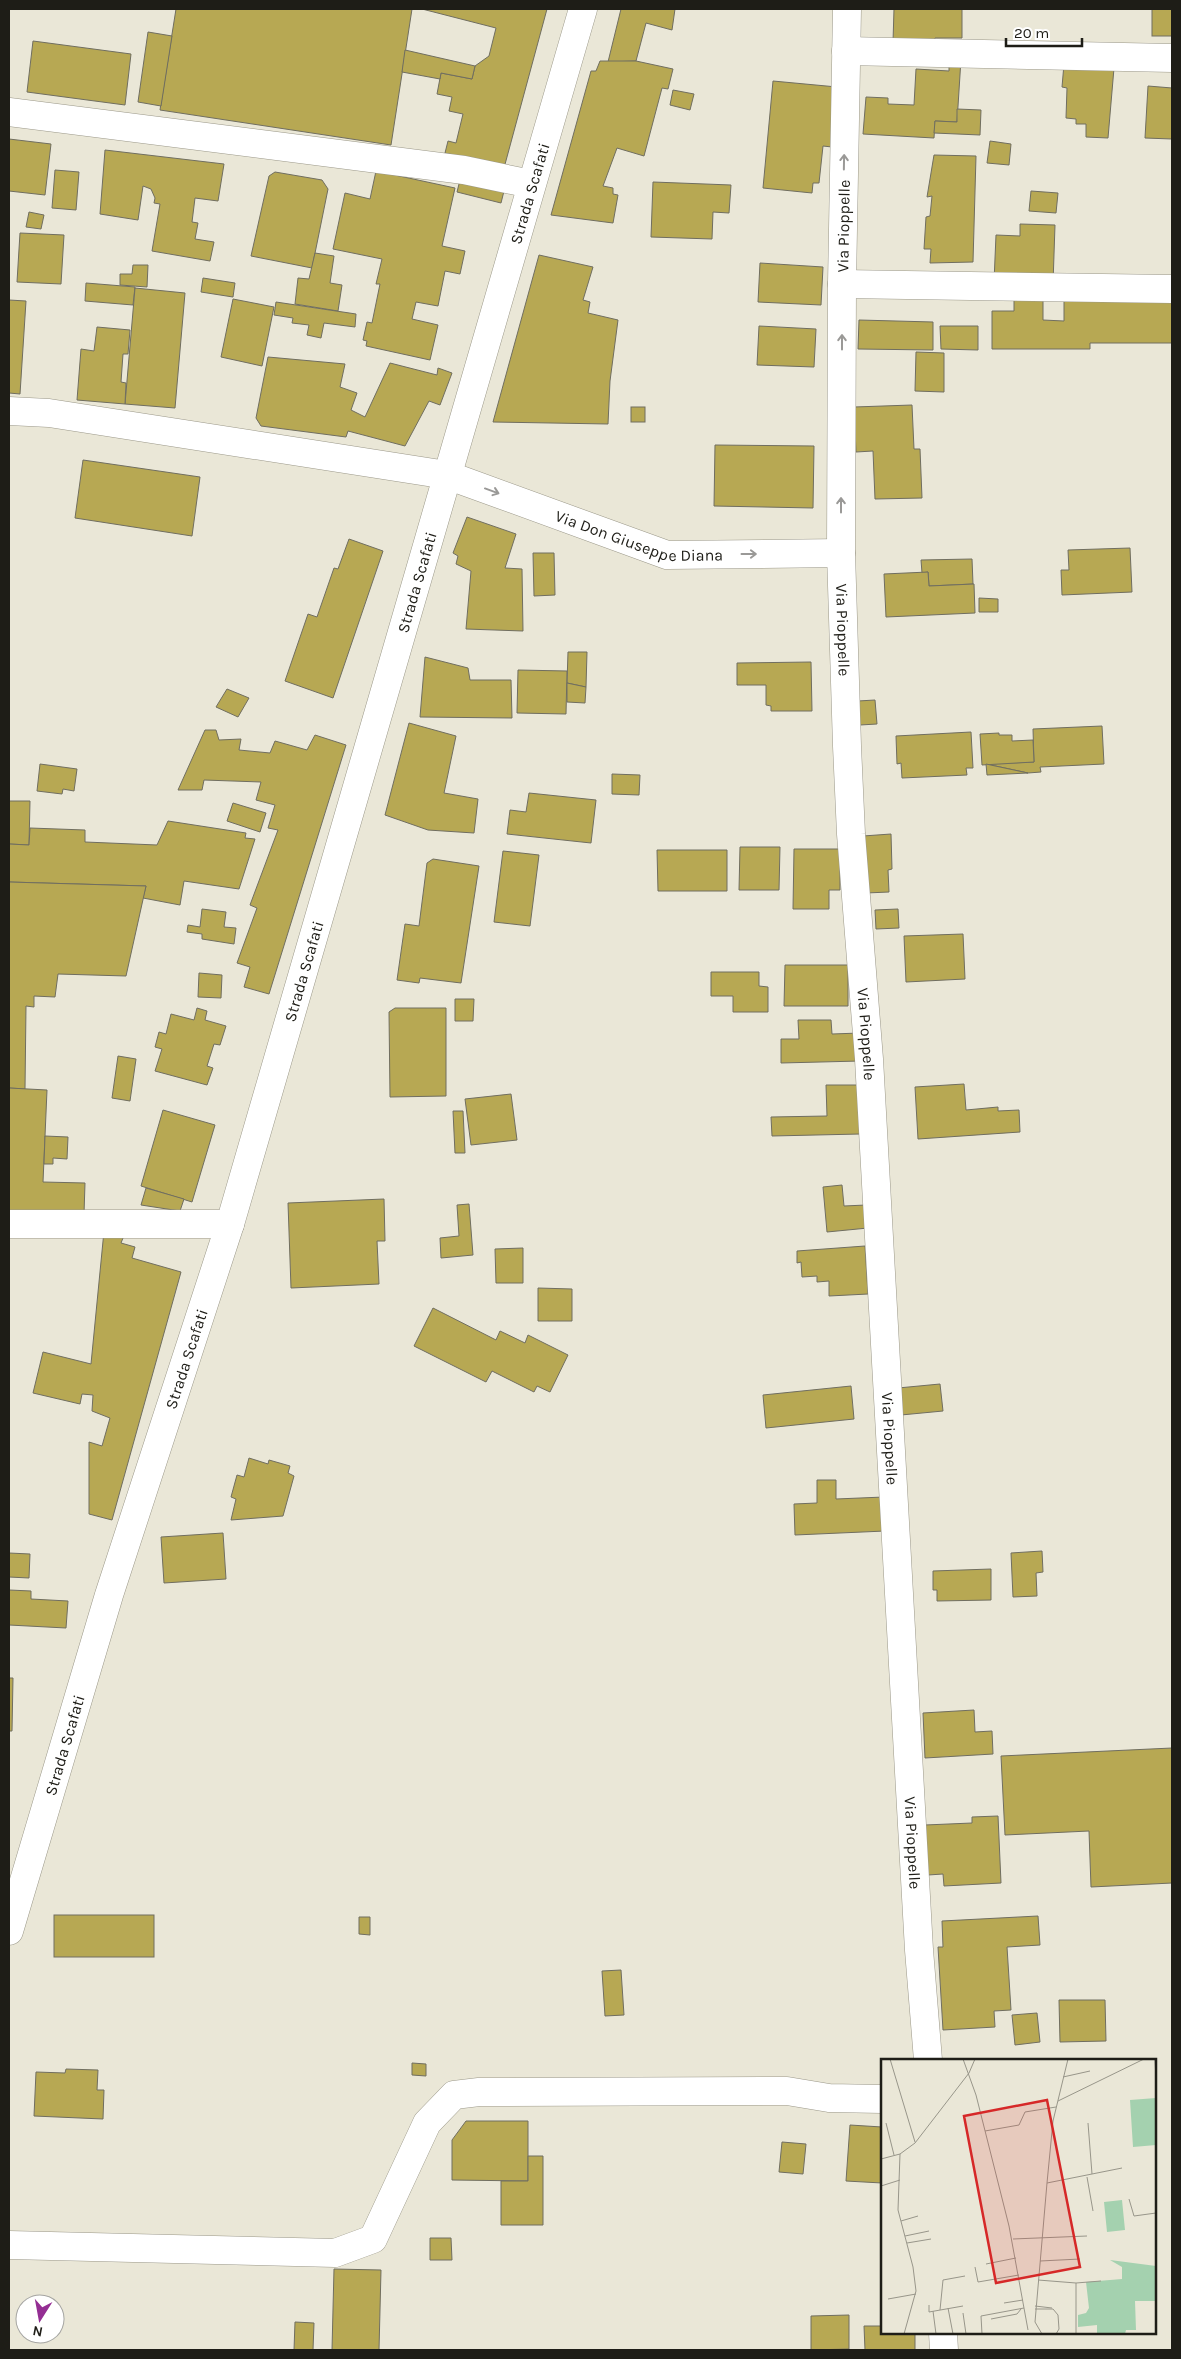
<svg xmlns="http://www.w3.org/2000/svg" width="1181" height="2359" viewBox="0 0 1181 2359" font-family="Karla,sans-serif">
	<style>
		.building { fill: #b7a853; stroke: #706e60 }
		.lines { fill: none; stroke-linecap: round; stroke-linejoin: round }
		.minor-casing { stroke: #9b9889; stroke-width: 29 }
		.minor { stroke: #fff; stroke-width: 28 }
		.oneway { stroke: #9a9997 }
		.labels { text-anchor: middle; stroke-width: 5; stroke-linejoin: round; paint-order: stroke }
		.street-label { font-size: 16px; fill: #1e1d17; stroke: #fff }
		.inset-road { fill: none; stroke: #98968a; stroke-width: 1 }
		.view { fill: #d62828; fill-opacity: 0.15; stroke: #d62828; stroke-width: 2.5 }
		.inset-edge { fill: none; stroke: #1e1d17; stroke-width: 2.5 }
	</style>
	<rect width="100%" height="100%" fill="#eae7d7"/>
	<g class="building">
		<polygon points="176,9 412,9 391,145 160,110"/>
		<polygon points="422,9 547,9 504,168 445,153 448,141 456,143 463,114 449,111 452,97 437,94 441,73 472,79 475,66 489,56 496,28"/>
		<polygon points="621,9 675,9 672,30 646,23 636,61 608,62"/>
		<polygon points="894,9 962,9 962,38 935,38 934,43 893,42"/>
		<rect x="1152" y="9" width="20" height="27"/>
		<polygon points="148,32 172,36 161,106 138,102"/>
		<polygon points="33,41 131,54 125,105 27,92"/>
		<polygon points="405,50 475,66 472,79 441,73 440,79 402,72"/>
		<polygon points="949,59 961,59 957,122 935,121 934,138 863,134 866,97 888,98 888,104 914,105 916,69 949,71"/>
		<polygon points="600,61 636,61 673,69 668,89 662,88 644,156 617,148 603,186 613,188 613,194 618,195 613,223 551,215 591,71 596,71"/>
		<polygon points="1064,64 1114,68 1108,138 1086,137 1086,124 1076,124 1076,119 1066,118 1067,88 1062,87"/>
		<polygon points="773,81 837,87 832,147 823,146 819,183 813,183 812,193 763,188"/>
		<polygon points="1148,86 1172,88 1172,139 1145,138"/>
		<polygon points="673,90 694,94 690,110 670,105"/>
		<polygon points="957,109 981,110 980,135 934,133 935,121 957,122"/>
		<polygon points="9,139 51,144 45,195 9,191"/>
		<polygon points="990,141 1011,144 1009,165 987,163"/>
		<polygon points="105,150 224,164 218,201 195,198 192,222 198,223 195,239 214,242 210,261 152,251 160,204 154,203 155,198 151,189 143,186 138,220 100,214"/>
		<polygon points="934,155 976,156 973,262 930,263 931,249 924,249 926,217 930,216 932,196 927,197"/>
		<polygon points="55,170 79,172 76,210 52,208"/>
		<polygon points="376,171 455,188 442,246 465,251 460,274 445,271 438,306 416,302 412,319 438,325 430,360 366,346 367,341 363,340 367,322 372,323 380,284 376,284 382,259 333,249 345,193 370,199"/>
		<polygon points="275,172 322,180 328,189 312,268 251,256 269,176"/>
		<polygon points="461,176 505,187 501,203 457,192"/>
		<polygon points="653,182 731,185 729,213 713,212 712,239 651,237"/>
		<polygon points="1031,191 1058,193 1056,213 1029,211"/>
		<polygon points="29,212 44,215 41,229 26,227"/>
		<polygon points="1020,224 1055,225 1053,284 994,282 996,235 1020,236"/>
		<polygon points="20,233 64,235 61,284 17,282"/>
		<polygon points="315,253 334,256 330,283 342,285 338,311 295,304 298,278 309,279"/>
		<polygon points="539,255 593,267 583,300 590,302 588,313 618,320 610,381 608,424 493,422"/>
		<polygon points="760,263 823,267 821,305 758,302"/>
		<polygon points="133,265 148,265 147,287 120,285 120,274 132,274"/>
		<polygon points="203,278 235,283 233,297 201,292"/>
		<polygon points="86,283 135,287 133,305 85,301"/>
		<polygon points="135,288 185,293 175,408 125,404"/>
		<polygon points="1014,298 1043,298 1043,320 1064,321 1064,300 1172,300 1172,343 1090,343 1090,349 992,349 992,311 1014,311"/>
		<polygon points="233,299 274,307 262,366 221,357"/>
		<polygon points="9,300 26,301 20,394 9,393"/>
		<polygon points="276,302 356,314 355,327 324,323 321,338 307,335 309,325 292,323 293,318 274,315"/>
		<polygon points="859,320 933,322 933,350 858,349"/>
		<polygon points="759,326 816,329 814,367 757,365"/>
		<polygon points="940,326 978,326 978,350 941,349"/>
		<polygon points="97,327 130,330 128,354 123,354 121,382 126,383 125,404 77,400 81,349 94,351"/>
		<polygon points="916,352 944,353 944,392 915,391"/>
		<polygon points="268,357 345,364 340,387 357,393 351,410 365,417 390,363 437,375 438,368 452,373 440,405 429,401 405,446 348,431 346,437 261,426 256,418"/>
		<polygon points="912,405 914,449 920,449 922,498 875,499 873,451 856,452 854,407"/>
		<rect x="631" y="407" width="14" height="15"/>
		<polygon points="715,445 814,446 813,508 714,506"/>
		<polygon points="83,460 200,477 192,536 75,518"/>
		<polygon points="467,517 516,534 505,568 522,569 523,631 466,629 471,571 456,564 458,556 453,553"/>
		<polygon points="349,539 383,551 333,698 285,681 308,614 317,617 334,568 338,569"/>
		<polygon points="1130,548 1132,592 1062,595 1061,570 1069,570 1068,550"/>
		<polygon points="533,553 554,553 555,595 534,596"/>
		<polygon points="972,559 973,584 929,586 928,572 922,573 921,560"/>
		<polygon points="928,572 929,586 974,584 975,613 886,617 884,574"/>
		<polygon points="979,598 998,599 998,612 979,612"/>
		<polygon points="568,652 587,652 586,687 567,683"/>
		<polygon points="425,657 468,668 470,680 511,680 512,718 420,717"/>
		<polygon points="811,662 812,711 771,711 771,706 766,705 766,685 737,685 737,663"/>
		<polygon points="518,670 567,671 566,714 517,713"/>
		<polygon points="567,683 586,687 585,703 567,702"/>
		<polygon points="227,689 249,698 238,717 216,707"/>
		<polygon points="875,700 877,724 860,725 858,701"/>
		<polygon points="409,723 456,736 444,793 478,799 474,833 428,830 385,815"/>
		<polygon points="1102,726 1104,764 1040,767 1041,772 1028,773 986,764 1034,762 1033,729"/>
		<polygon points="205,730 216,730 219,740 241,739 239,750 270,753 275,741 307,750 315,735 346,745 269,994 244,987 250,967 237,963 257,908 250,905 278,830 268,828 275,805 256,800 261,782 204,780 202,790 178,790"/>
		<polygon points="971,732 973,768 966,768 967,775 902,778 901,763 897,764 896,736"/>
		<polygon points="999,733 999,735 1012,735 1012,741 1033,740 1034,762 982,765 980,734"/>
		<polygon points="40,764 77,769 74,791 63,789 62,794 37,791"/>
		<polygon points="986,764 1028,773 987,775"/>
		<polygon points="612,774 640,775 639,795 612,794"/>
		<polygon points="529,793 596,800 591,843 507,834 510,810 526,812"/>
		<polygon points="9,801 30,801 29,845 9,844"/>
		<polygon points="233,803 266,813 260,832 227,821"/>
		<polygon points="168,821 246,833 245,838 255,839 239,889 184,881 180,905 143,898 146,886 9,882 9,844 29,845 30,828 85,830 85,842 157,845"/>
		<polygon points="891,834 892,869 888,870 889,892 866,893 863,836"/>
		<polygon points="740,847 780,847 779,890 739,890"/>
		<polygon points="794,849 840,849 840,890 829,890 829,909 793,909"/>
		<polygon points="657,850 727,850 727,891 658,891"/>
		<polygon points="503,851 539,855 530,926 494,922"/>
		<polygon points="433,859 479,866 461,983 420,978 419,983 397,980 405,924 419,926 427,863"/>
		<polygon points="9,882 146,886 126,976 58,974 55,997 34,996 34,1007 26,1006 25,1089 9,1088"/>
		<polygon points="202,909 226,912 224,927 236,928 234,944 202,939 202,934 187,932 188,925 200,927"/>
		<polygon points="898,909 899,928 876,929 875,910"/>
		<polygon points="963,934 965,979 906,982 904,936"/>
		<polygon points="785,965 848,965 848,1006 784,1006"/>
		<polygon points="711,972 759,972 759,986 768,987 768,1012 733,1012 733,996 711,996"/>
		<polygon points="199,973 222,975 221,998 198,997"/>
		<polygon points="455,999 474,999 473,1021 455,1021"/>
		<polygon points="197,1008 207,1011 205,1020 226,1026 220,1045 214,1044 207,1066 213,1068 207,1085 155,1071 162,1049 155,1047 159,1032 166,1034 171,1014 194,1020"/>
		<polygon points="395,1008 446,1008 446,1096 390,1097 389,1012"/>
		<polygon points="798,1020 831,1020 832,1034 860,1033 860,1061 781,1063 781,1039 799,1039"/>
		<polygon points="118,1056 136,1059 130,1101 112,1098"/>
		<polygon points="964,1084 966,1110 998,1107 998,1111 1019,1110 1020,1132 918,1139 915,1087"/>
		<polygon points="826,1085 858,1085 860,1134 772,1136 771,1117 827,1116"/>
		<polygon points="9,1088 47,1090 43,1182 85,1183 84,1214 9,1211"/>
		<polygon points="511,1094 517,1140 471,1145 465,1099"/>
		<polygon points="163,1110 215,1125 192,1202 141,1186"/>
		<polygon points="453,1111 463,1111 465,1153 455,1153"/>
		<polygon points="45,1136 68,1137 67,1159 53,1158 53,1164 44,1164"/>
		<polygon points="842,1185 844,1206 866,1205 868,1228 827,1232 823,1187"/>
		<polygon points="146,1188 184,1199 180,1211 141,1205"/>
		<polygon points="384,1199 385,1241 377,1241 379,1284 291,1288 288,1203"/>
		<polygon points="469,1204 473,1255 441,1258 440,1238 459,1236 457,1205"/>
		<polygon points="127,1228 121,1243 135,1247 132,1258 181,1272 112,1520 89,1514 89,1442 102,1446 110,1418 92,1411 93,1395 82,1394 80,1404 33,1393 43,1352 91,1364 104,1231"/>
		<polygon points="865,1246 868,1294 829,1296 829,1281 817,1282 817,1276 802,1277 801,1262 797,1263 797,1251"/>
		<polygon points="523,1248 523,1283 496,1283 495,1249"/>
		<polygon points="538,1288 572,1289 572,1321 538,1321"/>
		<polygon points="433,1308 496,1340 500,1331 525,1343 528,1335 568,1355 550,1392 537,1386 534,1392 492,1371 486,1382 414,1346"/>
		<polygon points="940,1384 943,1411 901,1415 898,1388"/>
		<polygon points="851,1386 854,1419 766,1428 763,1395"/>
		<polygon points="249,1458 268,1464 269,1460 290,1466 288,1473 294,1476 283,1516 231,1520 236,1499 231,1497 237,1475 244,1477"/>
		<polygon points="817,1480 836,1480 836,1499 884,1497 885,1531 795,1535 794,1504 817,1503"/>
		<polygon points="223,1533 226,1579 164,1583 161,1537"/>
		<polygon points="1042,1551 1043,1572 1036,1573 1037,1596 1013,1597 1011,1553"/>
		<polygon points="9,1553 30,1554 29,1578 9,1577"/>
		<polygon points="991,1569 991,1600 937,1601 937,1590 933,1590 933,1571"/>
		<polygon points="9,1590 31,1591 31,1599 68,1601 66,1628 9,1625"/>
		<polygon points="9,1678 13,1678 12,1731 9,1731"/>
		<polygon points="974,1710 975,1732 992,1731 993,1754 925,1758 923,1713"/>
		<polygon points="1172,1748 1172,1883 1091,1887 1089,1831 1005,1835 1001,1756"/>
		<polygon points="998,1816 1001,1883 944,1886 943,1874 928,1875 925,1825 972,1823 972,1817"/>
		<rect x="54" y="1915" width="100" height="42"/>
		<polygon points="1038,1916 1040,1945 1007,1947 1011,2010 994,2011 995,2027 943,2030 938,1947 943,1947 942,1921"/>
		<polygon points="359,1917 370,1917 370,1935 359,1934"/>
		<polygon points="621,1970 624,2015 605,2016 602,1971"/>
		<polygon points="1059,2000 1105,2000 1106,2041 1060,2042"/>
		<polygon points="1037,2013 1040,2042 1015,2045 1012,2015"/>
		<polygon points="412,2063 426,2064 426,2076 412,2075"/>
		<polygon points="66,2069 98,2070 97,2090 104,2090 103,2119 34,2116 36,2072 65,2073"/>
		<polygon points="466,2121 528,2121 528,2181 452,2180 452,2140"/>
		<polygon points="850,2125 882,2127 882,2183 846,2181"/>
		<polygon points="782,2142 806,2144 803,2174 779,2172"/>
		<polygon points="528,2156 543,2156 543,2225 501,2225 501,2181 528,2181"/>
		<polygon points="430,2238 451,2238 452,2260 430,2260"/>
		<polygon points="334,2269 381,2270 379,2350 332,2350"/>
		<polygon points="849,2315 849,2349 811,2350 811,2316"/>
		<polygon points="295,2322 314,2323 313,2350 294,2350"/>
		<polygon points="864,2326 882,2326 882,2333 915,2333 915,2350 865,2350"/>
	</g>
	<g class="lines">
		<defs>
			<g id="minor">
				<path id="s1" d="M847 9 842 284 841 553 847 746 851 834 869 1059 919 1950 928 2060"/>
				<polyline points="846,51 1172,58"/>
				<polyline points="9,112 464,170 531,184"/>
				<polyline points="842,284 1172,289"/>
				<path id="s2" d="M9 411 49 413 447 475 667 555 841 553"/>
				<polyline points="9,1224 230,1224"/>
				<path id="s3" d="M9 1931 109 1595 230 1224 583 9"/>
				<polyline points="9,2245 335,2253 373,2239 427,2123 454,2095 479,2092 787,2091 829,2098 882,2099"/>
				<polyline points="943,2333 944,2350"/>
			</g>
		</defs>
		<use href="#minor" class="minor-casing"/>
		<use href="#minor" class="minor"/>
	</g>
	<defs><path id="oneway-shaft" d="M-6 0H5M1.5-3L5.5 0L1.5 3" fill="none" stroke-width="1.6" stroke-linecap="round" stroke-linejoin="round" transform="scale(1.25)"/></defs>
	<g class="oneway">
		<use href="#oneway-shaft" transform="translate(844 162) rotate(-89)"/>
		<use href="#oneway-shaft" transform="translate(842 342) rotate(-90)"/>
		<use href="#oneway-shaft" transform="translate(492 491) rotate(20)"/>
		<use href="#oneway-shaft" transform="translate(841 505) rotate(-90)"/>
		<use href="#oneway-shaft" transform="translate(749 554)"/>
	</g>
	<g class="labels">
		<g class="street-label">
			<text dy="6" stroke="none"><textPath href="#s3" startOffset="1814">Strada Scafati</textPath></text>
			<text transform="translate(843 226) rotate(-89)" y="6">Via Pioppelle</text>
			<text dy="6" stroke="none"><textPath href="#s2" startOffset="646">Via Don Giuseppe Diana</textPath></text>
			<text dy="6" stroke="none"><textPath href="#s3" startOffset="1409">Strada Scafati</textPath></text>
			<text dy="6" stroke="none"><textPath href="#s1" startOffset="621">Via Pioppelle</textPath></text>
			<text dy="6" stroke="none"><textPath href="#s3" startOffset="1004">Strada Scafati</textPath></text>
			<text dy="6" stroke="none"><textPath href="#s1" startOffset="1026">Via Pioppelle</textPath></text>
			<text dy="6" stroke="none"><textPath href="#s3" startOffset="599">Strada Scafati</textPath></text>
			<text dy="6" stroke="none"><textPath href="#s1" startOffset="1431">Via Pioppelle</textPath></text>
			<text dy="6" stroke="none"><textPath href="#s3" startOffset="194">Strada Scafati</textPath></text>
			<text dy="6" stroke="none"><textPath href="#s1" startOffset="1836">Via Pioppelle</textPath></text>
		</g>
	</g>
	<g transform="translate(881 2059)">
		<rect width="275" height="275" fill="#eae7d7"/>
		<path d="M275 39V86L252 88 249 41ZM241 141 244 171 226 173 223 143ZM229 201 275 207V242H254L255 271H245L244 275 216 274V266L197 268V256L205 254 208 249 205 223 241 220V208Z" fill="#a4d1af"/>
		<path class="inset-road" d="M9 0 34 83M82 0 95 36 128 167 147 271M274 1 275 19M182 18 209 12M177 42 263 0M5 64 13 96M104 72 138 66 144 53 175 48M19 95 17 151 32 208 35 232 23 275M0 100 19 95 34 84 88 14 94 0M211 115 241 109M206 118 212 152M166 124 211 115 207 64M0 127 19 121M248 140 253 157 275 154M20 162 37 157M24 177 48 172M132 180 206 177M26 184 50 180M159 202 199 200M105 205 135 199M94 208 97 223 138 216M157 221 195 224V275M195 224 220 222M7 240 35 235M123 244 142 241M48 246V253L82 247M154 247 171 249M67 249 72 275M154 250H172L177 256 178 270 175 275M59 251 62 221 84 217M52 252 55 275M82 254 85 275M110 260 136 255 140 250M101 275 100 257 143 249M161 275 154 263 166 124 172 62 187 0"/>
		<path class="view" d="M166 41 199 208 115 224 83 57Z"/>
		<rect width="275" height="275" class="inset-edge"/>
	</g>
	<rect width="1181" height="2359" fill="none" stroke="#1e1d17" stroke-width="20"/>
	<g transform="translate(40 2319) rotate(191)"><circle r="24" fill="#ffffff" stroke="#a5a5a2"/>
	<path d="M0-4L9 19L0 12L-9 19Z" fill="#942e93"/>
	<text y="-8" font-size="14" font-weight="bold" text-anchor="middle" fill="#1e1d17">N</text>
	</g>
	<path d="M1006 38v8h76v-8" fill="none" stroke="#1e1d17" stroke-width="2.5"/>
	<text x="1014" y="38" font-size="15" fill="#1e1d17" stroke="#ffffff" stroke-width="4" paint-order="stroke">20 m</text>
</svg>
